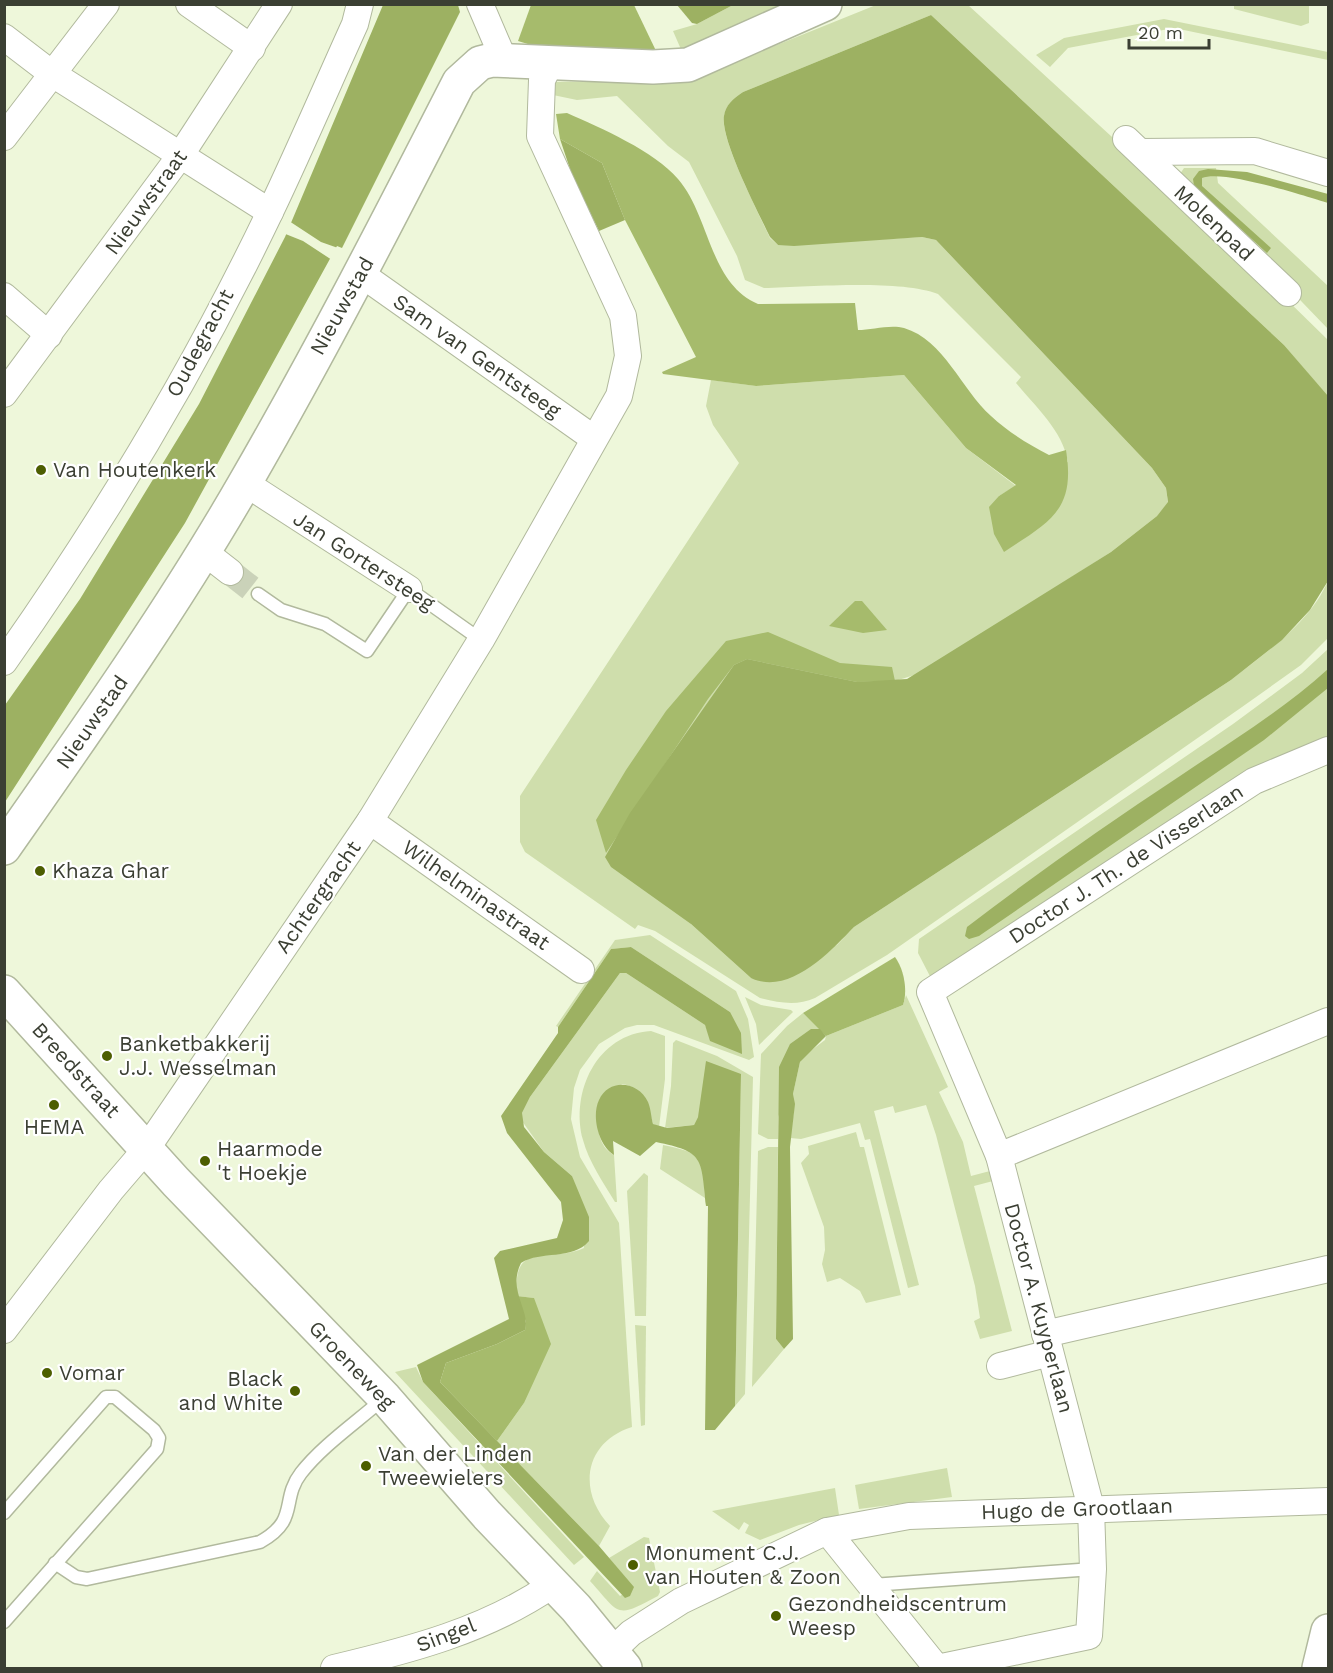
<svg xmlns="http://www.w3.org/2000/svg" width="1333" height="1673" viewBox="0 0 1333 1673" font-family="'Work Sans',sans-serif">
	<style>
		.green { fill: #cfdeac }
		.forest { fill: #a6bb6c }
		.water { fill: #9db162 }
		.pier { fill: #eef7da }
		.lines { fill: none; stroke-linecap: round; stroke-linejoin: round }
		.street-tunnel { stroke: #cad2b9; stroke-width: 26; stroke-dasharray: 26 13; stroke-linecap: butt }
		.lane-casing { stroke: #b1b99d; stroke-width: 15 }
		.street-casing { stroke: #b1b99d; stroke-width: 28 }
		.secondary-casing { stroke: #b1b99d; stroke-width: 36 }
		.lane { stroke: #fff; stroke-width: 12 }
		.street { stroke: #fff; stroke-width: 26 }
		.secondary { stroke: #fff; stroke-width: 33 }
		.poi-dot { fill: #4d5e01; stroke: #fff; stroke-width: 2 }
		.labels { text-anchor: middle; stroke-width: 4.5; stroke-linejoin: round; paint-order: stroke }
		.street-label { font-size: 21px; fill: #3b3f33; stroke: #fff }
		.poi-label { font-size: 21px; fill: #3b3f33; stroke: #fff; text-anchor: start }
	</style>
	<rect width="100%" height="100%" fill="#eef7da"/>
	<g class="green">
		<polygon points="733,5 798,5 683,54 673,31 697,24"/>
		<path d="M876 5H968L1243 257 1328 340V397L1284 345 931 15 743 92C733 99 726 104 724 117 720 139 759 214 770 238L778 245 922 237 936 240 1152 468 1166 488 1168 503 1157 516 1111 552 921 673 895 681 630 813 691 924 751 978 837 945 854 927 1231 680C1266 652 1309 624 1328 581V638L1301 665 1242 707 887 955 815 998C797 1006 780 1003 760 998L655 931 638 925 635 929 525 852 520 842V796L739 463 713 425 706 406 711 380 756 386 904 375 966 448 1016 486 999 496 1068 462C1063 431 1035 406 1016 383L1021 377 938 294C899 279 809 287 764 288L745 280 737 256 689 162 668 146 617 96 577 100 553 95 550 82 677 80 705 74Z"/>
		<polygon points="1234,5 1309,5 1309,23 1301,26 1234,9"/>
		<polygon points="1164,19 1328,52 1328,60 1174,28 1068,48 1050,67 1036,55 1064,38"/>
		<polygon points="1184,168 1216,168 1218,183 1328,286 1328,329 1196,192 1180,174"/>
		<polygon points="1328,649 1328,741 933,982 918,953 919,939 1233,724 1302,673"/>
		<path d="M650 935 736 991 748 1019 754 1057 749 1060 654 1025H637L625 1028 599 1044 580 1070 574 1088 571 1119 580 1157 619 1223 632 1427C584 1442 577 1491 610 1526L599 1546 497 1441 524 1403 534 1298 517 1296C512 1239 548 1264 584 1248L572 1176 544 1152 522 1121V1113L530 1097 620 973H626L705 1025 709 1035 730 1012 631 947 611 949 558 1027 556 1026 615 940Z"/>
		<polygon points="906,995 948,1087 939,1092 963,1142 971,1176 990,1171 993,1181 974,1186 1012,1331 980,1339 974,1321 980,1318 975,1286 936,1135 926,1105 895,1113 893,1106 874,1111 919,1285 908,1288 870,1139 865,1140 860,1123 801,1139 790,1138 794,1111 793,1094 800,1062 805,1055 825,1040 826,1036 903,1005"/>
		<polygon points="745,997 761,1005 791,1010 793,1012 759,1045 756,1024"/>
		<polygon points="803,1013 820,1029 810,1030 778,1117 778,1139 768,1139 758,1134 761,1054 787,1026"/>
		<path d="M651 1031 665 1036V1079L659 1127 653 1124C648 1106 643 1087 622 1084L597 1112C598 1129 598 1146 614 1155L617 1202H615C603 1182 589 1162 583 1140 570 1092 597 1034 651 1031Z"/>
		<polygon points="676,1040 717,1056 753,1077 745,1394 735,1406 741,1074 698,1117 694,1125 665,1128 671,1086 673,1043"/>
		<polygon points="856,1132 860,1147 864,1147 901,1295 866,1303 860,1291 840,1278 827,1282 822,1264 825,1250 824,1227 801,1163 809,1154 808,1146"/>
		<path d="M663 1145C704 1153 703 1158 705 1198L660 1169Z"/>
		<polygon points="768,1147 778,1147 776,1339 784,1349 752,1387 758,1151"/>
		<polygon points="644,1173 648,1176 646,1316 635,1316 627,1191"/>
		<polygon points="635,1325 646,1326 645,1425 641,1426"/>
		<polygon points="416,1367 423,1382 584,1557 574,1565 395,1372"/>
		<polygon points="947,1468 952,1497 859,1509 855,1485"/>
		<polygon points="835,1488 839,1515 799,1525 760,1540 745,1533 749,1525 744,1522 739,1530 712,1511"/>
		<path d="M644 1537 649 1538 660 1592 658 1596C615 1619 621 1615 590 1581L597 1571 620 1596 633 1587 609 1558Z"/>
	</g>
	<g class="forest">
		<polygon points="531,5 634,5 658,55 531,45 518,41"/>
		<path d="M567 113C601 128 654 151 678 179 710 216 709 283 758 304L855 303 858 330C871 330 891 324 904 328 944 340 961 389 991 416 1008 432 1028 444 1049 455L1066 450C1076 511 1049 522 1004 552L994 534 989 507 999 496 1016 485 966 448 904 375 756 386 663 374 662 372 696 357 625 220 602 163 560 139 556 114Z"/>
		<polygon points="855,601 862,601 887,630 863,633 829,626"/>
		<polygon points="768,632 840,663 892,667 895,681 857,682 747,659 734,665 708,699 606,853 596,820 626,770 666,711 726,641"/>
		<path d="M895 957C904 969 908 991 903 1005L826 1036 803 1013Z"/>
		<polygon points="517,1296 534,1298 551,1344 524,1403 497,1441 440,1382 446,1363 497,1344 525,1330 526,1322"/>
	</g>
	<g class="water">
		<polygon points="383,5 458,5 460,12 342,248 337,246 185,523 5,802 5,705 80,599 199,404 285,237"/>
		<polygon points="677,5 733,5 697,24 692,23"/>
		<path d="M931 15 1284 345 1328 396V581L1310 610 1282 640 1231 680 854 927C830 952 789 996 751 978L691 924 611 867 605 857 630 813 734 665 747 659 857 682 907 679 1111 552 1157 516 1168 502 1166 488 1152 468 936 240 922 237 794 246 778 245 770 237C759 214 720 139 724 116 726 104 733 99 743 92Z"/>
		<polygon points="560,139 602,163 625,220 599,231 572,175"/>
		<path d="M1208 169 1247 172 1328 194V203C1304 196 1223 169 1202 178V186L1271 248 1267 253 1194 186 1193 179 1199 171Z"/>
		<path d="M1328 669V688L1264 740 979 936 969 939 965 936 967 927C1036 874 1107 824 1180 776 1230 742 1283 710 1328 669Z"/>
		<path d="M631 947 730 1012 741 1033 742 1054 710 1041 705 1025 626 973H620L530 1097 522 1113 524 1127 544 1152 572 1176 589 1217V1241C572 1261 541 1250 521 1263 507 1291 531 1311 525 1330L497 1344 446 1363 440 1382 599 1546 634 1587 630 1596 625 1598 423 1382 417 1365 509 1319 494 1258 500 1251 557 1238 563 1220 561 1202 507 1133 501 1116 558 1033V1027L611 949Z"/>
		<polygon points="811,1029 820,1029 826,1036 800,1062 793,1094 795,1104 790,1147 793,1339 784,1349 776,1339 779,1067 790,1044"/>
		<path d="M706 1061 741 1074 735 1406 715 1430H705L708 1206H706C701 1157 704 1152 656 1142L640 1156 613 1141 614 1155C599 1146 591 1117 599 1100 609 1078 638 1081 648 1102 651 1109 651 1117 653 1124L667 1128 694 1125 698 1117Z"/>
	</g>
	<polygon class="pier" points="289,221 321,242 338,248 332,260 303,241 283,233"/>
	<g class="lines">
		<polyline class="street-tunnel" points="230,572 258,594"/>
		<defs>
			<g id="lane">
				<polyline points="258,594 281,610 325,624 367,651 409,589 481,640"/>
				<polyline points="4,1513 106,1397 115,1397 154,1430 159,1438 157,1449 4,1622"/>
				<path d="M55 1563 76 1577 87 1579 260 1542C300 1520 280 1500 301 1473 323 1445 357 1422 384 1398"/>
				<polyline points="872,1585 1093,1569"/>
			</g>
			<g id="street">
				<polyline points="189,4 252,48"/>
				<polyline points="480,4 504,60"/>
				<polyline points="4,37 51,73 270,212"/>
				<polyline points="4,137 106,4"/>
				<polyline points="1126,139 1288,293"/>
				<polyline points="1141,152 1255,151 1328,173"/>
				<polyline points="361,274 593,438"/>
				<polyline points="4,296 49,335"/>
				<polyline points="4,394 180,156 279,4"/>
				<polyline points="245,483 409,589"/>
				<polyline points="203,551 230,572"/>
				<path d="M4 662C104 520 196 367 271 210 300 149 327 86 355 24L360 4"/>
				<polyline points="370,821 581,970"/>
				<polyline points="999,1156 1328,1021"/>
				<polyline points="4,1330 111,1190 147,1148 370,821 481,640 619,396 628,356 623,316 540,136 542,80 551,62"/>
				<polyline points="1045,1334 1328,1269"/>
				<polyline points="1000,1366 1050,1353"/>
				<polyline points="827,1531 937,1668 1089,1636 1093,1569 1091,1508 999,1156 930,992 1254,781 1328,750"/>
				<polyline points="612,1651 631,1633 681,1601 827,1531 909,1516 1328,1501"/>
				<path d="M334 1668C410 1650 487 1630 552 1585"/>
			</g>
			<g id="secondary">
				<path d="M4 848C88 728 173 608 246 481 321 351 390 217 459 82L480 63 492 60 653 67 688 65 825 4"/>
				<polyline points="4,992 176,1182 385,1398 487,1515 576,1608 625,1668"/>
				<polyline points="1319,1668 1328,1631"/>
			</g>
		</defs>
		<use href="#lane" class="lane-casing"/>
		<use href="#street" class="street-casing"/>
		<use href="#secondary" class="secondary-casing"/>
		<use href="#lane" class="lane"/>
		<use href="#street" class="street"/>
		<use href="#secondary" class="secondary"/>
	</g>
	<g class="poi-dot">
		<circle cx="41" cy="470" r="6"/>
		<circle cx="40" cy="871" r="6"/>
		<circle cx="107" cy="1056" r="6"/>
		<circle cx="54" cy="1105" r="6"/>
		<circle cx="205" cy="1161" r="6"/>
		<circle cx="47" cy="1373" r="6"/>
		<circle cx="295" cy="1391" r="6"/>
		<circle cx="366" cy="1466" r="6"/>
		<circle cx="633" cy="1565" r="6"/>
		<circle cx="776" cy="1616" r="6"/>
	</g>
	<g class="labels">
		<g class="street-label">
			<text transform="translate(146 202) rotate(-54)" y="7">Nieuwstraat</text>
			<text transform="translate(1214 223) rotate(43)" y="7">Molenpad</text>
			<text transform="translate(342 306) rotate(-61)" y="7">Nieuwstad</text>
			<text transform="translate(200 343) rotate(-62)" y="7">Oudegracht</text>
			<text transform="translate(477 356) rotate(35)" y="7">Sam van Gentsteeg</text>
			<text transform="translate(364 561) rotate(33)" y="7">Jan Gortersteeg</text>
			<text transform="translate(92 722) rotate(-55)" y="7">Nieuwstad</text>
			<text transform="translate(1126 864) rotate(-33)" y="7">Doctor J. Th. de Visserlaan</text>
			<text transform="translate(476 895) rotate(35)" y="7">Wilhelminastraat</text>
			<text transform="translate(318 897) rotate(-55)" y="7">Achtergracht</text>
			<text transform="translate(76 1070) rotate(48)" y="7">Breedstraat</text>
			<text transform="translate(1039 1308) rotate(75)" y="7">Doctor A. Kuyperlaan</text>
			<text transform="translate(352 1365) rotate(46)" y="7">Groeneweg</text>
			<text transform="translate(1077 1509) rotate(-2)" y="7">Hugo de Grootlaan</text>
			<text transform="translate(446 1635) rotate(-21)" y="7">Singel</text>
		</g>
		<g class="poi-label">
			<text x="53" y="477">Van Houtenkerk</text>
			<text x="52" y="878">Khaza Ghar</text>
			<text x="119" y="1051">Banketbakkerij<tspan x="119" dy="24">J.J. Wesselman</tspan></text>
			<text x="54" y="1134" text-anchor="middle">HEMA</text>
			<text x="217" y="1156">Haarmode<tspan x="217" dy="24">'t Hoekje</tspan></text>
			<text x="59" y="1380">Vomar</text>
			<text x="283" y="1386" text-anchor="end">Black<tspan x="283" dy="24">and White</tspan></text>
			<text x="378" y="1461">Van der Linden<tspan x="378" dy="24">Tweewielers</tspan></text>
			<text x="645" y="1560">Monument C.J.<tspan x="645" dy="24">van Houten &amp; Zoon</tspan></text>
			<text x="788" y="1611">Gezondheidscentrum<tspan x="788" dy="24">Weesp</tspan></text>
		</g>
	</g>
	<rect width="1333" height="1673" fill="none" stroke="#3b3f33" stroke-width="12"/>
	<path d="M1129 39v9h80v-9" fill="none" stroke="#3b3f33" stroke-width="3"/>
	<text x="1138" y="39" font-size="18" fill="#3b3f33" stroke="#ffffff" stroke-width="4.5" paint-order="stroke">20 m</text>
</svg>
